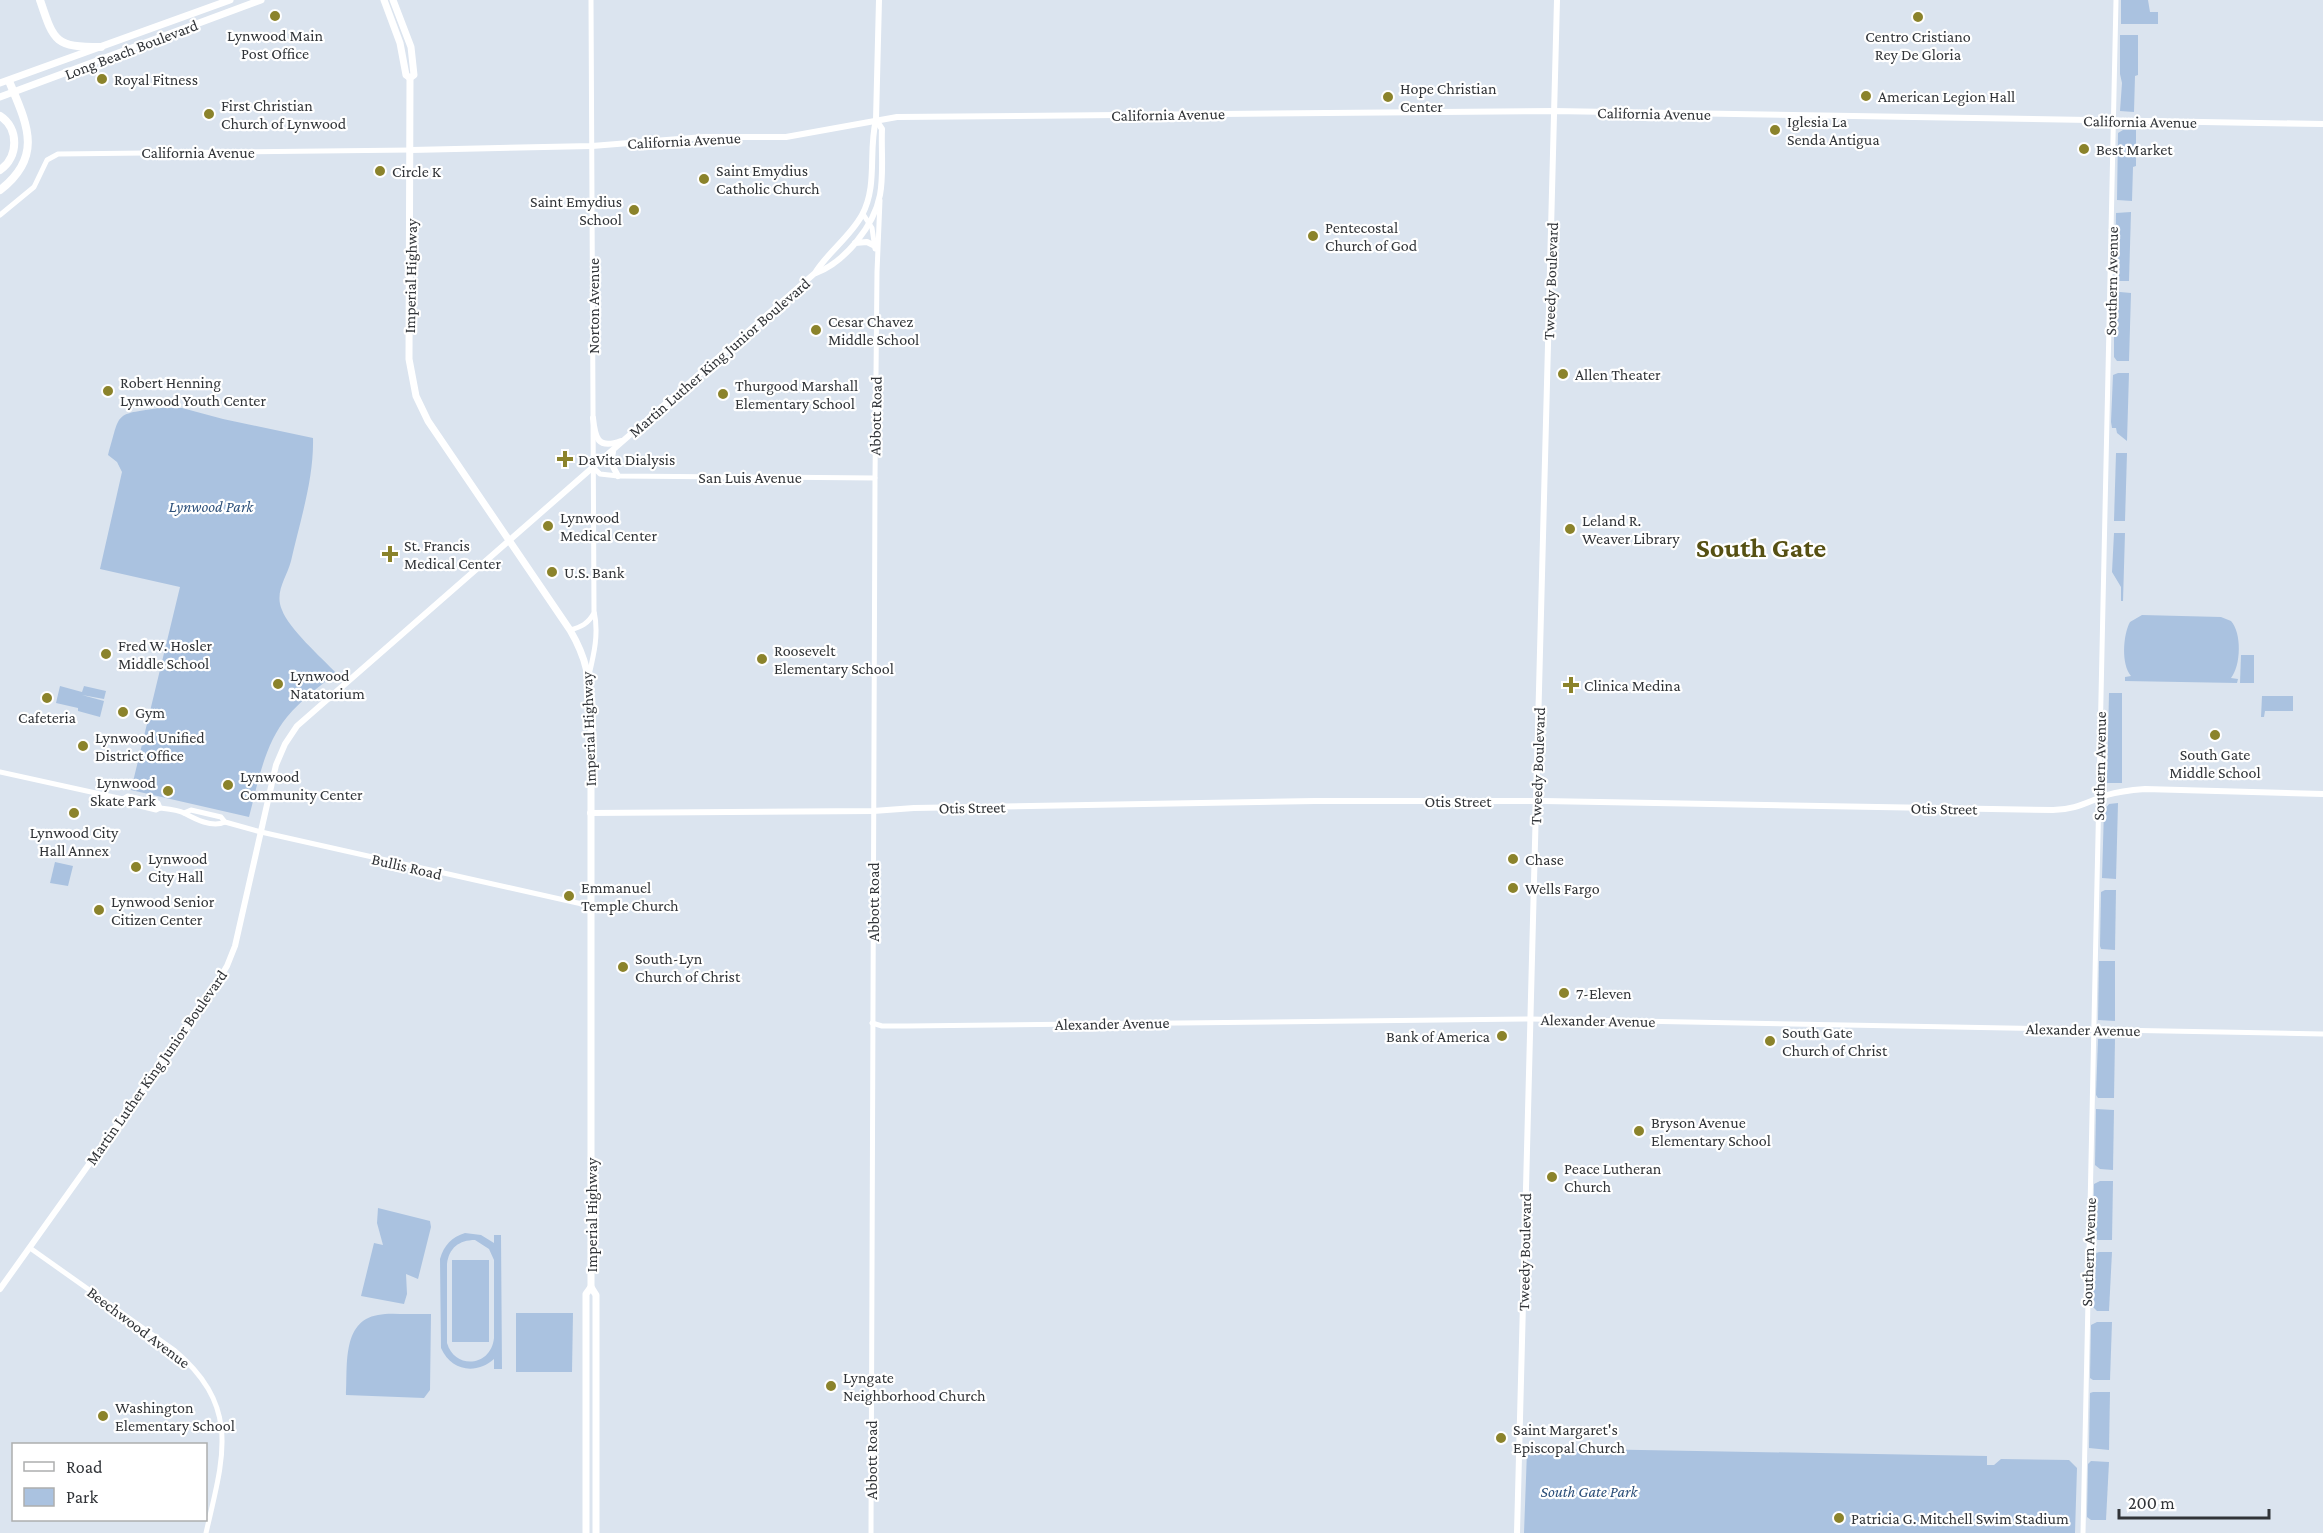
<svg xmlns="http://www.w3.org/2000/svg" width="2323" height="1533" viewBox="0 0 2323 1533" font-family="'Crimson Pro',serif">
	<style>
		.green { fill: #aac2e0; fill-rule: evenodd }
		.lines { fill: none; stroke-linecap: round; stroke-linejoin: round }
		.tertiary { stroke: #fff; stroke-width: 5 }
		.secondary { stroke: #fff; stroke-width: 6 }
		.primary { stroke: #fff; stroke-width: 7 }
		.motorway { stroke: #fff; stroke-width: 8 }
		.poi-dot { fill: #8b832b; stroke: #fff; stroke-width: 2 }
		.labels { text-anchor: middle; stroke-width: 4.5; stroke-linejoin: round; paint-order: stroke }
		.poi-label { font-size: 16px; fill: #313438; stroke: #fff; text-anchor: start }
		.street-label { font-size: 16px; fill: #313438; stroke: #fff }
		.park-label { font-size: 16px; font-style: italic; fill: #2d507a; stroke: #fff }
		.town-label { font-size: 28px; font-weight: bold; fill: #565013; stroke: #fff }
	</style>
	<rect width="100%" height="100%" fill="#dbe4ef"/>
	<g class="green">
		<polygon points="2121,0 2148,0 2150,12 2158,12 2158,24 2121,24"/>
		<polygon points="2120,35 2138,35 2138,75 2135,76 2134,112 2120,111 2122,83 2120,74"/>
		<polygon points="2123,130 2136,130 2136,166 2133,167 2132,201 2117,200 2118,133"/>
		<polygon points="2131,212 2129,281 2119,281 2115,278 2116,213"/>
		<polygon points="2120,292 2131,293 2129,361 2117,361 2114,357 2114,295"/>
		<polygon points="2118,373 2129,373 2127,441 2117,433 2116,428 2112,428 2111,422 2113,375"/>
		<path d="M159 408H182L223 419 313 438C314 479 300 521 291 561 287 577 274 592 282 610 289 629 321 657 336 673 319 687 301 700 287 717 264 745 258 783 249 817L131 790 180 587 100 569 122 472 117 462 108 455C121 411 113 415 159 408Z"/>
		<polygon points="2116,453 2127,453 2125,521 2114,521"/>
		<polygon points="2114,533 2125,533 2123,601 2121,601 2121,587 2112,572"/>
		<path d="M2142 615 2221 617 2231 621C2242 633 2241 666 2231 678L2238 679 2237 683 2125 681V677L2131 676C2121 664 2123 635 2130 622Z"/>
		<polygon points="2241,655 2254,655 2254,683 2240,683"/>
		<polygon points="60,686 82,692 84,686 106,691 104,699 82,695 104,701 100,717 78,711 78,708 56,703"/>
		<polygon points="2109,693 2122,693 2122,783 2107,783"/>
		<polygon points="2262,696 2293,696 2293,711 2265,711 2264,717 2261,717"/>
		<polygon points="2118,803 2116,879 2102,878 2104,810 2109,804"/>
		<polygon points="55,862 73,866 68,886 50,883"/>
		<polygon points="2105,890 2116,890 2115,950 2101,949 2100,946 2101,892"/>
		<polygon points="2099,961 2115,961 2115,1021 2098,1020"/>
		<polygon points="2098,1039 2115,1039 2114,1098 2098,1098 2096,1095"/>
		<polygon points="2096,1109 2114,1110 2113,1170 2100,1169 2095,1165"/>
		<polygon points="2100,1181 2113,1181 2112,1240 2098,1240 2093,1237 2094,1184"/>
		<polygon points="378,1208 430,1221 431,1227 418,1279 406,1274 407,1294 404,1304 361,1296 374,1243 383,1245 377,1223"/>
		<path d="M465 1233 481 1235 494 1243V1235H501L502 1369H494V1359C476 1375 451 1371 441 1348L440 1259C444 1245 452 1237 465 1233ZM475 1240 489 1249 494 1260V1338C491 1367 455 1370 447 1343V1264C449 1248 459 1240 475 1240Z"/>
		<polygon points="2099,1252 2112,1252 2109,1311 2097,1311 2092,1306 2093,1254"/>
		<rect x="452" y="1260" width="37" height="82"/>
		<polygon points="516,1313 573,1313 572,1372 516,1372"/>
		<path d="M407 1314H431L430 1390 424 1398 346 1395C348 1368 341 1321 378 1315 387 1313 398 1314 407 1314Z"/>
		<polygon points="2097,1322 2112,1322 2110,1380 2093,1380 2090,1378 2091,1325"/>
		<polygon points="2093,1392 2110,1392 2109,1450 2089,1448 2090,1393"/>
		<polygon points="1530,1448 1987,1456 1987,1465 1994,1465 2001,1459 2069,1460 2077,1468 2075,1533 1524,1533 1527,1451"/>
		<polygon points="2091,1461 2109,1462 2106,1520 2091,1520 2087,1517 2088,1464"/>
	</g>
	<g class="lines">
		<g class="tertiary">
			<polyline points="863,214 872,228 875,249"/>
			<polyline points="0,215 34,187 47,160 58,154 411,150"/>
			<polyline points="593,467 600,474 618,476 875,478"/>
			<path d="M570 630C581 627 588 624 594 613"/>
			<path d="M589 675C594 654 599 633 594 611L591 0"/>
			<polyline points="0,772 123,799 128,796 158,803 160,808"/>
			<path d="M123 799 127 803 156 810 160 808C168 809 178 810 184 813 195 819 212 828 225 822"/>
			<polyline points="184,813 191,810 221,817 225,822 261,832 591,906"/>
			<polyline points="872,1023 882,1026 907,1026 1530,1019 2323,1034"/>
			<path d="M30 1248 174 1350C242 1407 223 1458 206 1533"/>
			<polyline points="871,1533 875,478 877,272 880,200"/>
			<polyline points="2083,1533 2116,0"/>
		</g>
		<g class="secondary">
			<polyline points="411,150 592,146 704,137 786,137 897,117 1553,111 2323,124"/>
			<polyline points="855,243 867,242 875,246"/>
			<path d="M816 273C845 262 874 226 880 195 884 174 881 150 882 129L876 120"/>
			<path d="M593 418C595 437 597 450 621 441"/>
			<polyline points="613,452 611,463 618,476"/>
			<path d="M590 813 873 811 914 808 1315 801H1544L2053 810C2075 810 2087 802 2107 795 2120 791 2132 790 2145 789L2323 794"/>
			<path d="M0 1289 209 996 227 966 235 946 276 765 285 744 297 726 815 273C828 252 850 237 862 215 878 185 868 151 876 120L879 0"/>
			<polyline points="1517,1533 1557,0"/>
		</g>
		<g class="primary">
			<polyline points="384,0 400,43 406,75 410,78"/>
			<path d="M393 0 411 47 414 75 410 78 409 359 416 396 428 421 570 630C587 659 590 679 591 713V1287L596 1295V1533"/>
			<polyline points="0,83 230,0"/>
			<polyline points="0,97 261,0"/>
			<polyline points="586,1533 586,1294 591,1287"/>
		</g>
		<g class="motorway">
			<path d="M40 0C54 42 55 47 101 47"/>
			<path d="M0 116C19 128 19 157 0 170"/>
			<path d="M0 190C44 156 27 124 9 81"/>
		</g>
	</g>
	<g class="poi-dot">
		<circle cx="275" cy="16" r="6"/>
		<circle cx="1918" cy="17" r="6"/>
		<circle cx="102" cy="79" r="6"/>
		<circle cx="1866" cy="96" r="6"/>
		<circle cx="1388" cy="97" r="6"/>
		<circle cx="209" cy="114" r="6"/>
		<circle cx="1775" cy="130" r="6"/>
		<circle cx="2084" cy="149" r="6"/>
		<circle cx="380" cy="171" r="6"/>
		<circle cx="704" cy="179" r="6"/>
		<circle cx="634" cy="210" r="6"/>
		<circle cx="1313" cy="236" r="6"/>
		<circle cx="816" cy="330" r="6"/>
		<circle cx="1563" cy="374" r="6"/>
		<circle cx="108" cy="391" r="6"/>
		<circle cx="723" cy="394" r="6"/>
		<path d="M562 450h6v6h6v6h-6v6h-6v-6h-6v-6h6z"/>
		<circle cx="548" cy="526" r="6"/>
		<circle cx="1570" cy="529" r="6"/>
		<path d="M387 545h6v6h6v6h-6v6h-6v-6h-6v-6h6z"/>
		<circle cx="552" cy="572" r="6"/>
		<circle cx="106" cy="654" r="6"/>
		<circle cx="762" cy="659" r="6"/>
		<circle cx="278" cy="684" r="6"/>
		<path d="M1568 676h6v6h6v6h-6v6h-6v-6h-6v-6h6z"/>
		<circle cx="47" cy="698" r="6"/>
		<circle cx="123" cy="712" r="6"/>
		<circle cx="2215" cy="735" r="6"/>
		<circle cx="83" cy="746" r="6"/>
		<circle cx="228" cy="785" r="6"/>
		<circle cx="168" cy="791" r="6"/>
		<circle cx="74" cy="813" r="6"/>
		<circle cx="1513" cy="859" r="6"/>
		<circle cx="136" cy="867" r="6"/>
		<circle cx="1513" cy="888" r="6"/>
		<circle cx="569" cy="896" r="6"/>
		<circle cx="99" cy="910" r="6"/>
		<circle cx="623" cy="967" r="6"/>
		<circle cx="1564" cy="993" r="6"/>
		<circle cx="1502" cy="1036" r="6"/>
		<circle cx="1770" cy="1041" r="6"/>
		<circle cx="1639" cy="1131" r="6"/>
		<circle cx="1552" cy="1177" r="6"/>
		<circle cx="831" cy="1386" r="6"/>
		<circle cx="103" cy="1416" r="6"/>
		<circle cx="1501" cy="1438" r="6"/>
		<circle cx="1839" cy="1518" r="6"/>
	</g>
	<g class="labels">
		<g class="poi-label">
			<text x="275" y="41" text-anchor="middle">Lynwood Main<tspan x="275" dy="18">Post Office</tspan></text>
			<text x="1918" y="42" text-anchor="middle">Centro Cristiano<tspan x="1918" dy="18">Rey De Gloria</tspan></text>
			<text x="114" y="85">Royal Fitness</text>
			<text x="1400" y="94">Hope Christian<tspan x="1400" dy="18">Center</tspan></text>
			<text x="1878" y="102">American Legion Hall</text>
			<text x="221" y="111">First Christian<tspan x="221" dy="18">Church of Lynwood</tspan></text>
			<text x="1787" y="127">Iglesia La<tspan x="1787" dy="18">Senda Antigua</tspan></text>
			<text x="2096" y="155">Best Market</text>
			<text x="716" y="176">Saint Emydius<tspan x="716" dy="18">Catholic Church</tspan></text>
			<text x="392" y="177">Circle K</text>
			<text x="622" y="207" text-anchor="end">Saint Emydius<tspan x="622" dy="18">School</tspan></text>
			<text x="1325" y="233">Pentecostal<tspan x="1325" dy="18">Church of God</tspan></text>
			<text x="828" y="327">Cesar Chavez<tspan x="828" dy="18">Middle School</tspan></text>
			<text x="1575" y="380">Allen Theater</text>
			<text x="120" y="388">Robert Henning<tspan x="120" dy="18">Lynwood Youth Center</tspan></text>
			<text x="735" y="391">Thurgood Marshall<tspan x="735" dy="18">Elementary School</tspan></text>
			<text x="578" y="465">DaVita Dialysis</text>
			<text x="560" y="523">Lynwood<tspan x="560" dy="18">Medical Center</tspan></text>
			<text x="1582" y="526">Leland R.<tspan x="1582" dy="18">Weaver Library</tspan></text>
			<text x="404" y="551">St. Francis<tspan x="404" dy="18">Medical Center</tspan></text>
			<text x="564" y="578">U.S. Bank</text>
			<text x="118" y="651">Fred W. Hosler<tspan x="118" dy="18">Middle School</tspan></text>
			<text x="774" y="656">Roosevelt<tspan x="774" dy="18">Elementary School</tspan></text>
			<text x="290" y="681">Lynwood<tspan x="290" dy="18">Natatorium</tspan></text>
			<text x="1584" y="691">Clinica Medina</text>
			<text x="135" y="718">Gym</text>
			<text x="47" y="723" text-anchor="middle">Cafeteria</text>
			<text x="95" y="743">Lynwood Unified<tspan x="95" dy="18">District Office</tspan></text>
			<text x="2215" y="760" text-anchor="middle">South Gate<tspan x="2215" dy="18">Middle School</tspan></text>
			<text x="240" y="782">Lynwood<tspan x="240" dy="18">Community Center</tspan></text>
			<text x="156" y="788" text-anchor="end">Lynwood<tspan x="156" dy="18">Skate Park</tspan></text>
			<text x="74" y="838" text-anchor="middle">Lynwood City<tspan x="74" dy="18">Hall Annex</tspan></text>
			<text x="148" y="864">Lynwood<tspan x="148" dy="18">City Hall</tspan></text>
			<text x="1525" y="865">Chase</text>
			<text x="581" y="893">Emmanuel<tspan x="581" dy="18">Temple Church</tspan></text>
			<text x="1525" y="894">Wells Fargo</text>
			<text x="111" y="907">Lynwood Senior<tspan x="111" dy="18">Citizen Center</tspan></text>
			<text x="635" y="964">South-Lyn<tspan x="635" dy="18">Church of Christ</tspan></text>
			<text x="1576" y="999">7-Eleven</text>
			<text x="1782" y="1038">South Gate<tspan x="1782" dy="18">Church of Christ</tspan></text>
			<text x="1490" y="1042" text-anchor="end">Bank of America</text>
			<text x="1651" y="1128">Bryson Avenue<tspan x="1651" dy="18">Elementary School</tspan></text>
			<text x="1564" y="1174">Peace Lutheran<tspan x="1564" dy="18">Church</tspan></text>
			<text x="843" y="1383">Lyngate<tspan x="843" dy="18">Neighborhood Church</tspan></text>
			<text x="115" y="1413">Washington<tspan x="115" dy="18">Elementary School</tspan></text>
			<text x="1513" y="1435">Saint Margaret's<tspan x="1513" dy="18">Episcopal Church</tspan></text>
			<text x="1851" y="1524">Patricia G. Mitchell Swim Stadium</text>
		</g>
		<g class="street-label">
			<text transform="translate(131 49) rotate(-21)" y="6">Long Beach Boulevard</text>
			<text transform="translate(1654 113) rotate(1)" y="6">California Avenue</text>
			<text transform="translate(1168 114) rotate(-1)" y="6">California Avenue</text>
			<text transform="translate(2140 121) rotate(1)" y="6">California Avenue</text>
			<text transform="translate(684 140) rotate(-3)" y="6">California Avenue</text>
			<text x="198" y="158">California Avenue</text>
			<text transform="translate(410 276) rotate(-89)" y="6">Imperial Highway</text>
			<text transform="translate(1550 281) rotate(-88)" y="6">Tweedy Boulevard</text>
			<text transform="translate(2111 281) rotate(-89)" y="6">Southern Avenue</text>
			<text transform="translate(593 306) rotate(-90)" y="6">Norton Avenue</text>
			<text transform="translate(719 357) rotate(-41)" y="6">Martin Luther King Junior Boulevard</text>
			<text transform="translate(875 416) rotate(-89)" y="6">Abbott Road</text>
			<text x="750" y="483">San Luis Avenue</text>
			<text transform="translate(588 729) rotate(-92)" y="6">Imperial Highway</text>
			<text transform="translate(1537 766) rotate(-88)" y="6">Tweedy Boulevard</text>
			<text transform="translate(2099 766) rotate(-89)" y="6">Southern Avenue</text>
			<text x="1458" y="807">Otis Street</text>
			<text transform="translate(972 807) rotate(-1)" y="6">Otis Street</text>
			<text transform="translate(1944 808) rotate(1)" y="6">Otis Street</text>
			<text transform="translate(407 866) rotate(13)" y="6">Bullis Road</text>
			<text transform="translate(873 902) rotate(-90)" y="6">Abbott Road</text>
			<text transform="translate(1598 1020) rotate(1)" y="6">Alexander Avenue</text>
			<text transform="translate(1112 1023) rotate(-1)" y="6">Alexander Avenue</text>
			<text transform="translate(2083 1029) rotate(1)" y="6">Alexander Avenue</text>
			<text transform="translate(156 1067) rotate(-55)" y="6">Martin Luther King Junior Boulevard</text>
			<text transform="translate(591 1215) rotate(-90)" y="6">Imperial Highway</text>
			<text transform="translate(1524 1252) rotate(-89)" y="6">Tweedy Boulevard</text>
			<text transform="translate(2088 1252) rotate(-88)" y="6">Southern Avenue</text>
			<text transform="translate(139 1327) rotate(37)" y="6">Beechwood Avenue</text>
			<text transform="translate(871 1460) rotate(-90)" y="6">Abbott Road</text>
		</g>
		<g class="park-label">
			<text x="211" y="512">Lynwood Park</text>
			<text x="1589" y="1497">South Gate Park</text>
		</g>
		<g class="town-label">
			<text x="1761" y="557">South Gate</text>
		</g>
	</g>
	<rect x="12" y="1443" width="195" height="78" fill="#ffffff" stroke="#adaeaf" stroke-width="1.5"/>
	<rect x="24" y="1462" width="30" height="9" fill="#ffffff" stroke="#adaeaf" stroke-width="1.5"/>
	<text x="66" y="1473" font-size="18" fill="#313438">Road</text>
	<rect x="24" y="1488" width="30" height="18" fill="#aac2e0" stroke="#adaeaf" stroke-width="1.5"/>
	<text x="66" y="1503" font-size="18" fill="#313438">Park</text>
	<path d="M2119 1509v9h150v-9" fill="none" stroke="#313438" stroke-width="3"/>
	<text x="2128" y="1509" font-size="18" fill="#313438" stroke="#ffffff" stroke-width="4.5" paint-order="stroke">200 m</text>
</svg>
